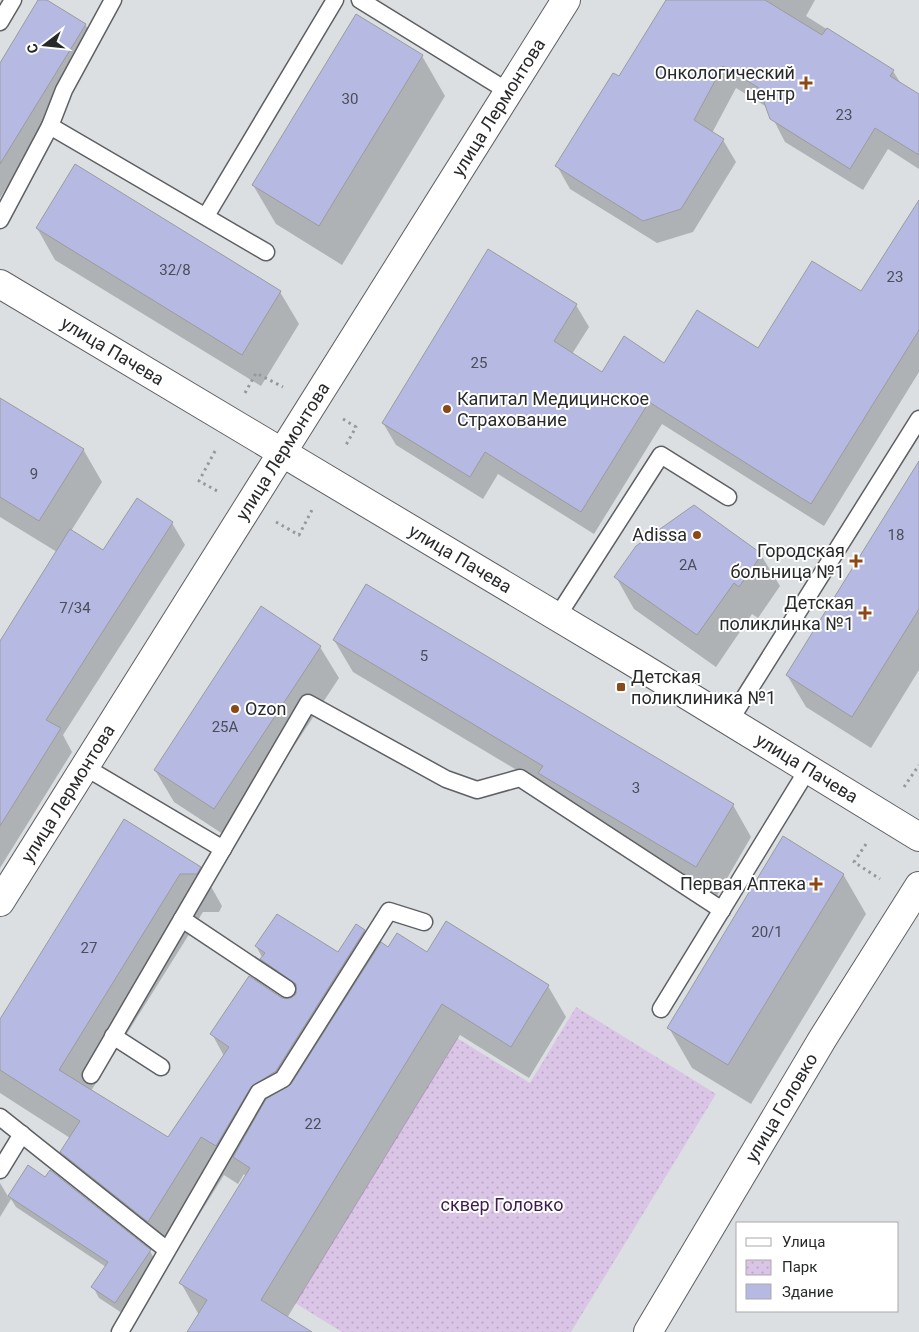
<svg xmlns="http://www.w3.org/2000/svg" width="919" height="1332" viewBox="0 0 919 1332" font-family="Roboto,sans-serif">
	<style>
		.park { fill: url(#park-dots) }
		.shadow { fill: #0003 }
		.building { fill: #b6bae3; stroke: #9b9b9f }
		.lines { fill: none; stroke-linecap: round; stroke-linejoin: round }
		.service-casing { stroke: #5e6063; stroke-width: 19 }
		.minor-casing { stroke: #5e6063; stroke-width: 30 }
		.tertiary-casing { stroke: #5e6063; stroke-width: 30 }
		.path { stroke: #96999c; stroke-width: 3; stroke-dasharray: 2.5 4; stroke-linecap: butt }
		.service { stroke: #fff; stroke-width: 16 }
		.minor { stroke: #fff; stroke-width: 28 }
		.tertiary { stroke: #fff; stroke-width: 28 }
		.poi-dot { fill: #8b4917; stroke: #fff; stroke-width: 2 }
		.labels { text-anchor: middle; stroke-width: 4; stroke-linejoin: round; paint-order: stroke }
		.number-label { font-size: 15px; fill: #4b4d58 }
		.poi-label { font-size: 18px; fill: #27292a; stroke: #fff; text-anchor: end }
		.street-label { font-size: 18px; fill: #27292a; stroke: #fff }
		.park-label { font-size: 18px; fill: #3b1c4a; stroke: #fff }
	</style>
	<defs>
		<pattern id="park-dots" width="8" height="8" patternUnits="userSpaceOnUse" patternTransform="scale(1.25)"><rect width="8" height="8" fill="#dac5e6"/><path d="M2 2h.1M6 6h.1" fill="none" stroke="#bba9c5" stroke-width="1.8" stroke-linecap="round"/></pattern>
	</defs>
	<rect width="100%" height="100%" fill="#dbdfe2"/>
	<polygon class="park" points="576,1007 716,1094 571,1332 342,1332 295,1303 457,1038 530,1083"/>
	<g class="shadow">
		<polygon points="40,0 45,0 85,24 95,42 0,198 0,65"/>
		<polygon points="668,0 815,0 806,16 893,71 901,84 919,95 919,169 888,149 863,190 785,142 767,107 736,88 712,133 723,140 736,162 693,232 657,243 570,189 557,166 620,78"/>
		<polygon points="356,16 422,56 445,96 342,265 276,224 253,185"/>
		<polygon points="919,201 919,372 824,526 662,424 594,534 498,474 483,499 396,445 383,423 576,305 589,327 572,354 602,373 759,350 862,293"/>
		<polygon points="37,228 280,292 299,324 261,386 55,260"/>
		<polygon points="0,399 83,449 102,482 71,531 104,552 172,523 185,545 63,735 72,752 0,868 0,642 57,552 0,517"/>
		<polygon points="919,464 919,670 871,748 806,707 787,675"/>
		<polygon points="761,555 780,586 758,618 752,614 716,667 634,609 616,577"/>
		<polygon points="334,640 733,805 751,837 715,899 550,790 353,672"/>
		<polygon points="320,647 339,678 232,840 174,802 155,770"/>
		<polygon points="124,820 200,867 222,906 219,912 203,912 91,1091 168,1139 224,1056 212,1034 285,999 256,946 339,954 364,931 376,952 389,949 428,954 548,986 566,1017 529,1078 460,1035 287,1318 310,1332 189,1332 199,1315 181,1283 246,1177 244,1174 238,1184 224,1175 171,1260 84,1191 62,1152 70,1138 0,1093 0,1022"/>
		<polygon points="843,874 866,914 751,1104 692,1068 669,1028"/>
		<polygon points="28,1167 150,1251 156,1262 122,1313 99,1298 93,1287 106,1267 16,1207 11,1199 0,1217 0,1183 9,1198"/>
	</g>
	<g class="building">
		<polygon points="38,0 47,0 86,24 0,164 0,63"/>
		<polygon points="666,0 765,0 822,35 827,28 894,70 890,76 919,94 919,155 875,128 850,169 770,119 759,88 723,66 694,120 724,139 681,209 643,221 555,166 613,73 619,76"/>
		<polygon points="356,14 423,55 319,226 252,185"/>
		<polygon points="75,164 281,291 242,355 36,228"/>
		<polygon points="919,200 919,330 811,504 649,402 581,512 485,452 470,477 382,423 488,249 577,304 554,341 602,372 624,336 664,363 697,310 758,348 812,261 861,291"/>
		<polygon points="0,398 84,449 39,521 0,497"/>
		<polygon points="919,461 919,609 852,717 786,675"/>
		<polygon points="137,498 173,522 46,720 61,728 0,826 0,641 70,529 103,550"/>
		<polygon points="694,505 762,554 739,587 734,583 697,635 614,577 636,546"/>
		<polygon points="366,584 734,804 696,867 538,773 543,766 333,640"/>
		<polygon points="261,606 321,646 214,809 154,770"/>
		<polygon points="124,819 201,867 197,874 180,874 59,1070 168,1137 229,1047 210,1034 249,976 282,998 291,998 296,994 296,984 260,959 265,953 255,946 277,914 338,952 356,924 365,930 276,1071 251,1087 216,1146 201,1137 148,1222 60,1152 80,1121 0,1070 0,1019"/>
		<polygon points="783,836 844,874 728,1065 667,1028"/>
		<polygon points="446,921 549,985 511,1047 442,1004 261,1300 312,1332 187,1332 207,1300 179,1283 250,1168 233,1157 266,1099 291,1084 381,942 388,947 397,933 427,952"/>
		<polygon points="28,1165 45,1177 50,1170 151,1250 115,1303 91,1287 108,1262 8,1196"/>
	</g>
	<g class="lines">
		<defs>
			<g id="service">
				<polyline points="360,0 509,92"/>
				<polyline points="0,22 13,0"/>
				<polyline points="50,126 64,90 113,0"/>
				<polyline points="206,216 335,0"/>
				<polyline points="0,220 50,126 266,252"/>
				<polyline points="557,617 661,455 728,497"/>
				<polyline points="729,722 919,419"/>
				<polyline points="85,767 223,849"/>
				<polyline points="182,919 287,989"/>
				<polyline points="661,1009 808,769"/>
				<polyline points="113,1036 161,1067"/>
				<polyline points="91,1075 308,703 446,779 477,790 520,778 722,910"/>
				<polyline points="0,1117 167,1250"/>
				<polyline points="0,1170 22,1134"/>
				<polyline points="120,1332 259,1092 283,1079 389,911 424,922"/>
			</g>
			<g id="minor">
				<path id="s1" d="M0 284 633 662 919 837"/>
				<path id="s2" d="M0 902 566 0"/>
			</g>
			<g id="tertiary">
				<path id="s3" d="M648 1332 823 1038 919 886"/>
			</g>
		</defs>
		<use href="#service" class="service-casing"/>
		<use href="#minor" class="minor-casing"/>
		<use href="#tertiary" class="tertiary-casing"/>
		<g class="path">
			<polyline points="245,393 256,373 283,387"/>
			<polyline points="343,419 356,427 346,445"/>
			<polyline points="215,451 199,481 219,492"/>
			<polyline points="276,522 299,535 313,508"/>
			<polyline points="904,787 919,765"/>
			<polyline points="866,844 854,862 880,879"/>
		</g>
		<use href="#service" class="service"/>
		<use href="#minor" class="minor"/>
		<use href="#tertiary" class="tertiary"/>
	</g>
	<g class="poi-dot">
		<path d="M803.5 75.5h5v5h5v5h-5v5h-5v-5h-5v-5h5z"/>
		<circle cx="447" cy="409" r="5"/>
		<circle cx="697" cy="535" r="5"/>
		<path d="M853.5 553.5h5v5h5v5h-5v5h-5v-5h-5v-5h5z"/>
		<path d="M862.5 605.5h5v5h5v5h-5v5h-5v-5h-5v-5h5z"/>
		<rect x="616" y="682" width="10" height="10" rx="2.5"/>
		<circle cx="235" cy="709" r="5"/>
		<path d="M813.5 876.5h5v5h5v5h-5v5h-5v-5h-5v-5h5z"/>
	</g>
	<g class="labels">
		<g class="number-label">
			<text x="350" y="104">30</text>
			<text x="844" y="120">23</text>
			<text x="175" y="275">32/8</text>
			<text x="895" y="282">23</text>
			<text x="479" y="368">25</text>
			<text x="34" y="479">9</text>
			<text x="896" y="540">18</text>
			<text x="688" y="570">2А</text>
			<text x="75" y="613">7/34</text>
			<text x="424" y="661">5</text>
			<text x="225" y="732">25А</text>
			<text x="636" y="793">3</text>
			<text x="767" y="937">20/1</text>
			<text x="89" y="953">27</text>
			<text x="313" y="1129">22</text>
		</g>
		<g class="poi-label">
			<text x="795" y="79">Онкологический<tspan x="795" dy="21">центр</tspan></text>
			<text x="457" y="405" text-anchor="start">Капитал Медицинское<tspan x="457" dy="21">Страхование</tspan></text>
			<text x="687" y="541">Adissa</text>
			<text x="845" y="557">Городская<tspan x="845" dy="21">больница №1</tspan></text>
			<text x="854" y="609">Детская<tspan x="854" dy="21">поликлинка №1</tspan></text>
			<text x="631" y="683" text-anchor="start">Детская<tspan x="631" dy="21">поликлиника №1</tspan></text>
			<text x="245" y="715" text-anchor="start">Ozon</text>
			<text x="806" y="890">Первая Аптека</text>
		</g>
		<g class="street-label">
			<text dy="6" stroke="none"><textPath href="#s2" startOffset="938">улица Лермонтова</textPath></text>
			<text dy="6" stroke="none"><textPath href="#s1" startOffset="131">улица Пачева</textPath></text>
			<text dy="6" stroke="none"><textPath href="#s2" startOffset="532">улица Лермонтова</textPath></text>
			<text dy="6" stroke="none"><textPath href="#s1" startOffset="536">улица Пачева</textPath></text>
			<text dy="6" stroke="none"><textPath href="#s1" startOffset="941">улица Пачева</textPath></text>
			<text dy="6" stroke="none"><textPath href="#s2" startOffset="128">улица Лермонтова</textPath></text>
			<text dy="6" stroke="none"><textPath href="#s3" startOffset="261">улица Головко</textPath></text>
		</g>
		<g class="park-label">
			<text x="502" y="1211">сквер Головко</text>
		</g>
	</g>
	<rect x="736" y="1222" width="162" height="90" fill="#ffffff" stroke="#a9a9aa"/>
	<rect x="746" y="1238" width="25" height="8" fill="#ffffff" stroke="#a9a9aa"/>
	<text x="782" y="1247" font-size="15" fill="#27292a">Улица</text>
	<rect x="746" y="1260" width="25" height="15" fill="url(#park-dots)" stroke="#a9a9aa"/>
	<text x="782" y="1272" font-size="15" fill="#27292a">Парк</text>
	<rect x="746" y="1284" width="25" height="15" fill="#b6bae3" stroke="#a9a9aa"/>
	<text x="782" y="1297" font-size="15" fill="#27292a">Здание</text>
	<g transform="translate(45 45) rotate(254)" stroke="#ffffff" stroke-width="4" paint-order="stroke">
	<path d="M0-4L9 19L0 12L-9 19Z" fill="#27292a"/>
	<text y="-8" font-size="14" font-weight="bold" text-anchor="middle" fill="#27292a">С</text>
	</g>
</svg>
